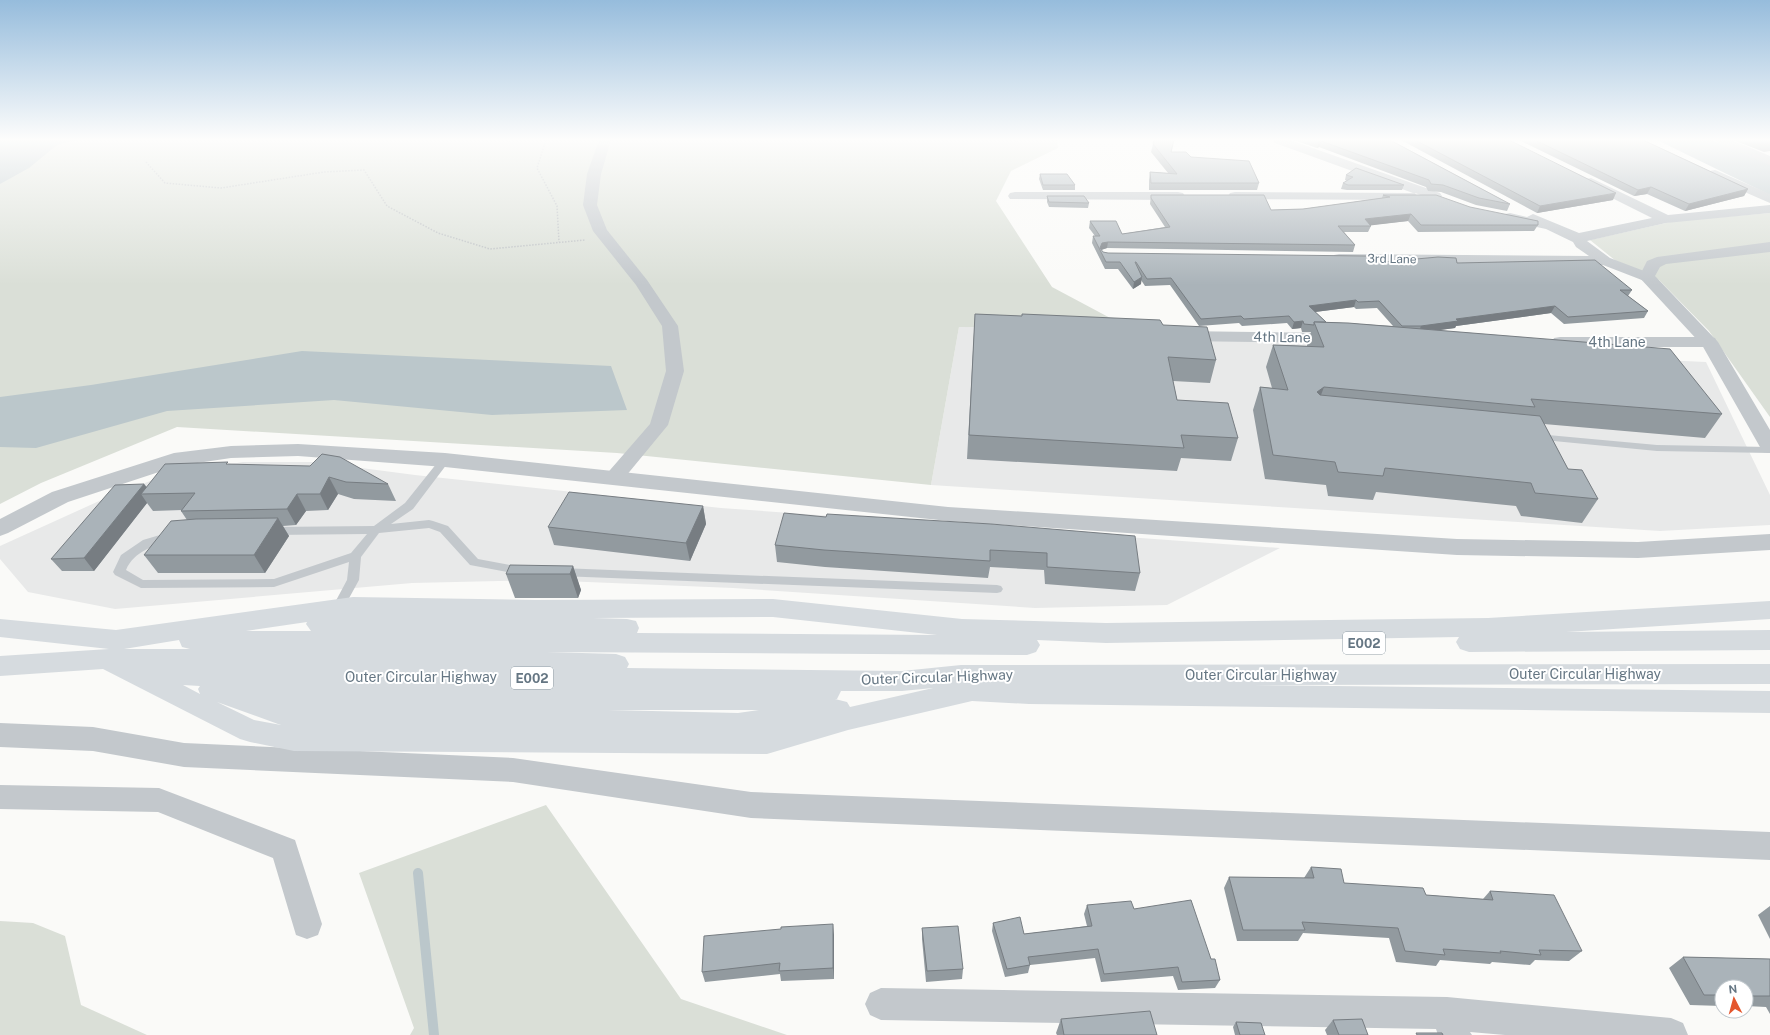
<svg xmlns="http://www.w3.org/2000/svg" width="1770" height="1035" viewBox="0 0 1770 1035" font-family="'Public Sans',sans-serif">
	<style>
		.built { fill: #e8e9e9 }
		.green { fill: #dadfd7 }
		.water { fill: #bbc7cb }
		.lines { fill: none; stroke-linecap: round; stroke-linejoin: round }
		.stream { stroke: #bbc7cb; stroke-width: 10 }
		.path { stroke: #bbbfc2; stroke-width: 1.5; stroke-dasharray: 1.5 1.5; stroke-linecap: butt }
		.service { fill: #c3c8cc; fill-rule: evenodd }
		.minor { fill: #c3c8cc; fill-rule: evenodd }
		.tertiary { fill: #c3c8cc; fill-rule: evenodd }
		.motorway { fill: #d6dbdf; fill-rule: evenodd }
		.wall { fill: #929a9f; fill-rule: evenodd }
		.shaded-wall { fill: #777d82 }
		.building { fill: #aab3b9; stroke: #777d82 }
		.labels { text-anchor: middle; stroke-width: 4; stroke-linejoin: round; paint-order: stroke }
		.far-street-label { font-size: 12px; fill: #657683; stroke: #fff }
		.shield { fill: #fff; stroke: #939fa8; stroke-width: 1 }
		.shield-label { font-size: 13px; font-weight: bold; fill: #657683 }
		.street-label { font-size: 14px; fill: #657683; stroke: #fff }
	</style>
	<rect width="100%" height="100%" fill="#fafaf8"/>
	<g class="built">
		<polygon points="959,327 1129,328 1336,343 1506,353 1706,362 1770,495 1770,525 1660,531 931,485"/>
		<polygon points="243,462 315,462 415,475 721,508 1280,548 1167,605 1035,608 733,588 539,580 412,583 115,609 28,592 0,559 0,546 108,497 166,475"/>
	</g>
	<g class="green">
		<polygon points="0,140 1057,140 1058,148 1011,171 996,201 1052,287 1129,328 959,327 931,485 617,453 177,427 41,483 0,504"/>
		<polygon points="1770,213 1770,417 1709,331 1659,280 1616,261 1590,240 1675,221"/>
		<polygon points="546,805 681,999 787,1035 410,1035 414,1028 359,873"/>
		<polygon points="0,921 33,923 65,936 81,1005 147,1035 0,1035"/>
	</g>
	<g class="water">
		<polygon points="0,140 77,140 57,145 29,168 0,184"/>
		<polygon points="1657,140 1712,140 1770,164 1770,195"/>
		<polygon points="302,351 611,366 627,410 492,415 334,400 167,411 36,448 0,447 0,397 91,385"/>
	</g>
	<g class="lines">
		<polyline class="stream" points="418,873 434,1035"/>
		<g class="path">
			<polyline points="546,140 537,168 557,206 559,242"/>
			<polyline points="146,162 165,183 221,188 324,172 364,170 387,206 438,233 490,249 585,240"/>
		</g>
		<g class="service">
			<polygon points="1537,434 1657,445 1770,447 1770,453 1657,451 1533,439 1532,437 1533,435"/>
			<path d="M445 457 450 460 413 509 391 524 429 520 433 521 448 526 478 559 527 568 529 571 527 574 523 575 470 565 440 532 429 528 379 533 361 557 359 580 342 611 338 613 334 611 332 608 347 580 349 562 274 587 141 588 115 575 113 572 121 555 143 540 170 532 174 533 176 536 174 539C155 545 134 551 126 570L143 580 274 579 351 553 367 534 271 535 267 534 265 531 267 528 271 527 374 526 405 503 441 458Z"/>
			<polygon points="560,568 997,585 1001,586 1003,589 1001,592 997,593 560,576 556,575 554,572 556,569"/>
		</g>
		<g class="minor">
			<polygon points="599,140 611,140 601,174 597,205 607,230 647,280 678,326 684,371 668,425 621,482 614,484 607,482 604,477 650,424 666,371 662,326 636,285 593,231 583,205 587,174"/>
			<polygon points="1273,140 1290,140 1440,193 1442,196 1440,199 1435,200 1415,193 1417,196 1415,199 1410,200 1230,199 1228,196 1230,193 1235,192 1413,193 1275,143"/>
			<polygon points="1716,140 1732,140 1770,156 1770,165 1718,143"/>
			<polygon points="1715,170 1770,194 1770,203 1710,177 1708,174 1710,171"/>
			<polygon points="1591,178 1668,215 1770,205 1770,213 1666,223 1587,241 1610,258 1652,274 1655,277 1652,280 1647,282 1603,265 1339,262 1334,261 1332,258 1334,255 1339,254 1589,256 1576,247 1573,242 1546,229 1505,220 1503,217 1505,214 1510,213 1527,217 1533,214 1579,233 1652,218 1586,185 1584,182 1586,179"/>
			<polygon points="1015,192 1178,192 1183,193 1185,196 1183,199 1178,200 1010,199 1008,196 1010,193"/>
			<polygon points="1182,331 1337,333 1343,334 1345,338 1343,342 1337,343 1182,341 1176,340 1174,336 1176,332"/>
			<polygon points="1560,337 1709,337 1715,338 1717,342 1715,346 1709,347 1560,347 1554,346 1552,342 1554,338"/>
			<polygon points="0,785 159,788 295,840 322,924 318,935 307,939 296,935 273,858 158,812 0,809"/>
			<polygon points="881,988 1447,997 1671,1018 1683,1023 1688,1035 1505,1035 1470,1032 1472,1035 1438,1035 1436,1029 881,1020 870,1015 865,1004 870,993"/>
		</g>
		<g class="tertiary">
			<polygon points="1770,242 1770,252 1666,264 1660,267 1655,276 1718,342 1770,430 1770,453 1763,452 1760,447 1702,345 1639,277 1647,261 1657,257"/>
			<polygon points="298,444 445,453 948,507 1457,539 1638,542 1770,534 1770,550 1638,558 1457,555 948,521 445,467 298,456 231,458 177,466 68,502 8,533 0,536 0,519 52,492 174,453 231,446"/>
			<polygon points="0,723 93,727 184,743 513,758 751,792 1770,832 1770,860 751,818 513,782 184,767 93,751 0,747"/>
		</g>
		<path class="motorway" d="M353 597 535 600 773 599 962 619 1106 623 1488 618 1770 601V619L1566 632 1770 630V650L1469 652 1460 649 1456 642 1459 637 1106 643 1037 640 1040 645 1036 652 1027 655 547 652 616 654 625 657 629 664 627 668 902 671 961 665 1770 664V684L1253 685 1770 691V713L1029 704 972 701 848 730 767 754 294 751 250 742 240 739 103 669 0 676V656L109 649 0 637V619L116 630ZM773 617 937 635 637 633 639 628 636 621 627 619 593 618ZM307 622 306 624 311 631H246ZM179 640 182 647 190 649H124ZM183 685 200 686 198 689 200 694ZM933 688 850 707 847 702 835 699H837L841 691H902ZM217 702 278 724 281 725 254 720ZM608 710H759L738 713Z"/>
	</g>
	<g class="wall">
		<polygon points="1294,140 1390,140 1510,204 1507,211 1476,205 1441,192 1428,191 1426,187 1319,147 1317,148"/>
		<polygon points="1401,140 1509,140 1613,200 1537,213"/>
		<polygon points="1519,140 1643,140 1748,189 1744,196 1685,211 1647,194 1634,196"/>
		<polygon points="1733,140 1770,140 1770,151 1764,152"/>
		<polygon points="1153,144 1172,152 1191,157 1259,183 1257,190 1149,190 1149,180 1150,172 1168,173 1151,152"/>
		<polygon points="1040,174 1075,185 1075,190 1043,190 1039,179"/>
		<polygon points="1346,175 1404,185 1402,190 1347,190 1341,189 1343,183 1347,181 1345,180"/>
		<path d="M1151 195 1271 210 1303 209 1382 198 1383 195 1470 207 1538 225 1534 231 1418 232 1408 221 1370 225 1371 226 1368 232H1344L1355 245 1353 252 1107 248 1101 250 1103 252 1108 253 1373 263H1457L1632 290 1628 296 1648 311 1644 318 1564 324 1551 313 1456 326 1455 328 1439 330 1722 414 1705 438 1544 424 1568 469 1598 499 1582 523 1521 516 1516 506 1376 492 1373 500 1328 496 1326 485 1265 479 1253 410 1260 387 1272 388 1266 367 1273 345 1307 346V345L1311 332H1302L1301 328 1292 329 1287 323 1242 326 1239 323 1199 326 1170 285 1145 286 1141 280V284L1133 289 1118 269H1105L1092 243 1093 236H1095L1089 228 1090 221 1122 234 1165 227 1150 204ZM1354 307 1356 309 1377 308 1393 326 1326 322 1315 312Z"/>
		<polygon points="1047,196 1089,203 1088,208 1049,207 1047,202"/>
		<polygon points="975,314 1163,325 1216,360 1210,383 1173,381 1177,400 1238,438 1231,461 1181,458 1177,471 967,459"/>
		<polygon points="229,464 388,484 396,501 354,499 338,494 328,510 306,511 296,525 283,526 289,536 265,573 158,573 144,555 187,520 181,511 182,510 153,511 147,503 94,571 62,571 51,559 144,484 147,487"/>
		<polygon points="703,506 706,524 690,561 554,545 548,527"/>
		<polygon points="826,517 991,524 1140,573 1135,591 1045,584 1044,570 990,567 988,578 825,567 777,562 775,545"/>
		<polygon points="573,566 581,590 578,598 515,598 506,574"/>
		<polygon points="1311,867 1344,883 1426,895 1483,899 1490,891 1582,951 1569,961 1535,960 1530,965 1492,962 1490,964 1440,960 1436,966 1396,962 1389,938 1303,933 1298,941 1237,941 1224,888 1229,877 1304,878"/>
		<polygon points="1087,905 1134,909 1211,959 1220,980 1215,988 1178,990 1173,976 1101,982 1095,958 1030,965 1028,973 1005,977 992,931 993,923 1024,934 1087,926 1084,914"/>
		<polygon points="1770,906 1770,939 1758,915"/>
		<polygon points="922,928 963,969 962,979 926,982 922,939"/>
		<polygon points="834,935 834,979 781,981 780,974 705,982 702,972"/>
		<polygon points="1683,957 1770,959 1770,1014 1766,1007 1746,1006 1746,987 1722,987 1722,1006 1690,1005 1669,968"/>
		<polygon points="1061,1019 1157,1035 1057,1035 1056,1033"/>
		<polygon points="1333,1020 1368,1035 1327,1035 1325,1030"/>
		<polygon points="1236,1022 1265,1035 1235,1035 1233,1027"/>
	</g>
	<g class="shaded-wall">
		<polygon points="1319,141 1321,141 1319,147 1317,148"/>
		<polygon points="1651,187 1647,194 1634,196 1638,190"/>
		<polygon points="1748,189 1744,196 1685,211 1689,204"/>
		<polygon points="1616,193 1613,200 1537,213 1540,206"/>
		<polygon points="1411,214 1408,221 1366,226 1365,219"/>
		<polygon points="1108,242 1107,248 1101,250 1100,249 1102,243"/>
		<polygon points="1142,277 1141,284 1133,289 1134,282"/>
		<polygon points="1356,300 1354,307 1307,313 1309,306"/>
		<polygon points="1555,306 1551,313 1456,326 1455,328 1418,333 1421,326 1456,319"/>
		<polygon points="1303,321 1301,328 1292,329 1294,322"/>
		<polygon points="1324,387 1315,411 1317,392"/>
		<polygon points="329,477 338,494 328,510 320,494"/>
		<polygon points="144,484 151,494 141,494 147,503 94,571 84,558"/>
		<polygon points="297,494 306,511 296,525 287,509"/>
		<polygon points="703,506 706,524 690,561 686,543"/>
		<polygon points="278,518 289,536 265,573 254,555"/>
		<polygon points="573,566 581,590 578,598 570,574"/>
		<polygon points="833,924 834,935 834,979 833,968"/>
	</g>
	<g class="building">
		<polygon points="1154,140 1174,140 1171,152 1186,152 1191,157 1249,161 1259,183 1151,183 1150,172 1177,174 1153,144"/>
		<polygon points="1314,140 1390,140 1510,204 1479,198 1443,185 1431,184 1429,180 1321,141 1319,141"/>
		<polygon points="1415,140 1509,140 1616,193 1540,206"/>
		<polygon points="1535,140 1643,140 1748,189 1689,204 1651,187 1638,190"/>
		<polygon points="1356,168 1404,185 1348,185 1343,183 1353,177 1346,175"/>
		<polygon points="1040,174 1067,174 1075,185 1043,185"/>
		<polygon points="1151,195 1264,195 1271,210 1303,209 1390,197 1383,195 1436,195 1470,207 1538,221 1538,225 1421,225 1411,214 1365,219 1371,226 1338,226 1355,245 1108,242 1102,243 1100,248 1103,252 1108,253 1366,256 1373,263 1438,257 1456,258 1457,263 1595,260 1632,290 1620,290 1648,311 1568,317 1555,306 1456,319 1458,321 1421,326 1402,326 1379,301 1358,302 1356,300 1309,306 1326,322 1314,322 1314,325 1304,324 1303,321 1294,322 1289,316 1244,319 1241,316 1201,319 1171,278 1147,279 1136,262 1135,262 1142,277 1134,282 1120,262 1106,262 1093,236 1100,236 1090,221 1116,221 1122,234 1170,227 1151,198"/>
		<polygon points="1047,196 1084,196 1089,203 1049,202"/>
		<polygon points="975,314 1022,316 1022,314 1160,320 1163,325 1207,327 1216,360 1168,357 1177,400 1228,403 1238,438 1181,435 1184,448 969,435"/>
		<polygon points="1314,322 1348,323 1670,349 1722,414 1531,399 1535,407 1324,387 1317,392 1320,395 1540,416 1568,469 1582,470 1598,499 1535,493 1531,483 1385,468 1383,476 1338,472 1335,462 1273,455 1260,387 1288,390 1273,345 1324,347"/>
		<polygon points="322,454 340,457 388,484 346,482 329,477 320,494 297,494 287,509 181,511 195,493 141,494 165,464 228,462 226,464 310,466"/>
		<polygon points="144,484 84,558 51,559 115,485"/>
		<polygon points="569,492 703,506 686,543 548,527"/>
		<polygon points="784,513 826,517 827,514 991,524 1135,536 1140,573 1047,567 1047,553 990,550 990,561 824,550 775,545"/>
		<polygon points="278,518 254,555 144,555 171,521 196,519"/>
		<polygon points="510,565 573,566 570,574 506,574"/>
		<polygon points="1311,867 1341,869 1344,883 1423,888 1426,895 1493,900 1490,891 1554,895 1582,951 1539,950 1541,955 1500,951 1501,953 1443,949 1445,955 1405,951 1398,928 1302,922 1305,930 1243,930 1229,877 1314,878"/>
		<polygon points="1191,900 1211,959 1215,959 1220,980 1182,982 1178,967 1104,974 1098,949 1028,957 1030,965 1007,969 993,923 1020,917 1024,934 1092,926 1087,905 1131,901 1134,909"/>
		<polygon points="833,924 833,968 779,971 780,963 702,972 704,936 781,929 781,927"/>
		<polygon points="958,926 963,969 927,971 922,928"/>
		<polygon points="1683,957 1770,959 1770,996 1746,996 1746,987 1722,987 1722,995 1704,995"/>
		<polygon points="1150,1011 1157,1035 1064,1035 1061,1019"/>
		<polygon points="1362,1019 1368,1035 1339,1035 1333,1020"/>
		<polygon points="1236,1022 1261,1023 1265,1035 1240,1035"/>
		<polygon points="1416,1033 1442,1033 1443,1035 1417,1035"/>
	</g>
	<linearGradient id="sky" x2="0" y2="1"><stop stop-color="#96bcdc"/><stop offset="0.49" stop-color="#fdfdfc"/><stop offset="1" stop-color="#fdfdfc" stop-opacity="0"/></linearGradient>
	<rect width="1770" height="285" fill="url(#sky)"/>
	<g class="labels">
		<g class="far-street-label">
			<text transform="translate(1392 259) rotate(1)" y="4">3rd Lane</text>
		</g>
		<g class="shield">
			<rect x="1343" y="632" width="42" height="22" rx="3"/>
			<rect x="511" y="667" width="42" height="22" rx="3"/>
		</g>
		<g class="shield-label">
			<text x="1364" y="648">E002</text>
			<text x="532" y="683">E002</text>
		</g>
		<g class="street-label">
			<text transform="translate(1282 337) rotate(1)" y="5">4th Lane</text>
			<text x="1617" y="347">4th Lane</text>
			<text x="1585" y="679">Outer Circular Highway</text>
			<text x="1261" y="680">Outer Circular Highway</text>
			<text x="421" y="682">Outer Circular Highway</text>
			<text transform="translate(937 677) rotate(-2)" y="5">Outer Circular Highway</text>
		</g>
	</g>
	<g transform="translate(1734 999) rotate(354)"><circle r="19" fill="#ffffff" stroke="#c1c8cd"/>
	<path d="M0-3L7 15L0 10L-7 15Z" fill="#e4572e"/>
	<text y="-6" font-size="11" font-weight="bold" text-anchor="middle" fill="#657683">N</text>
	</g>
</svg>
